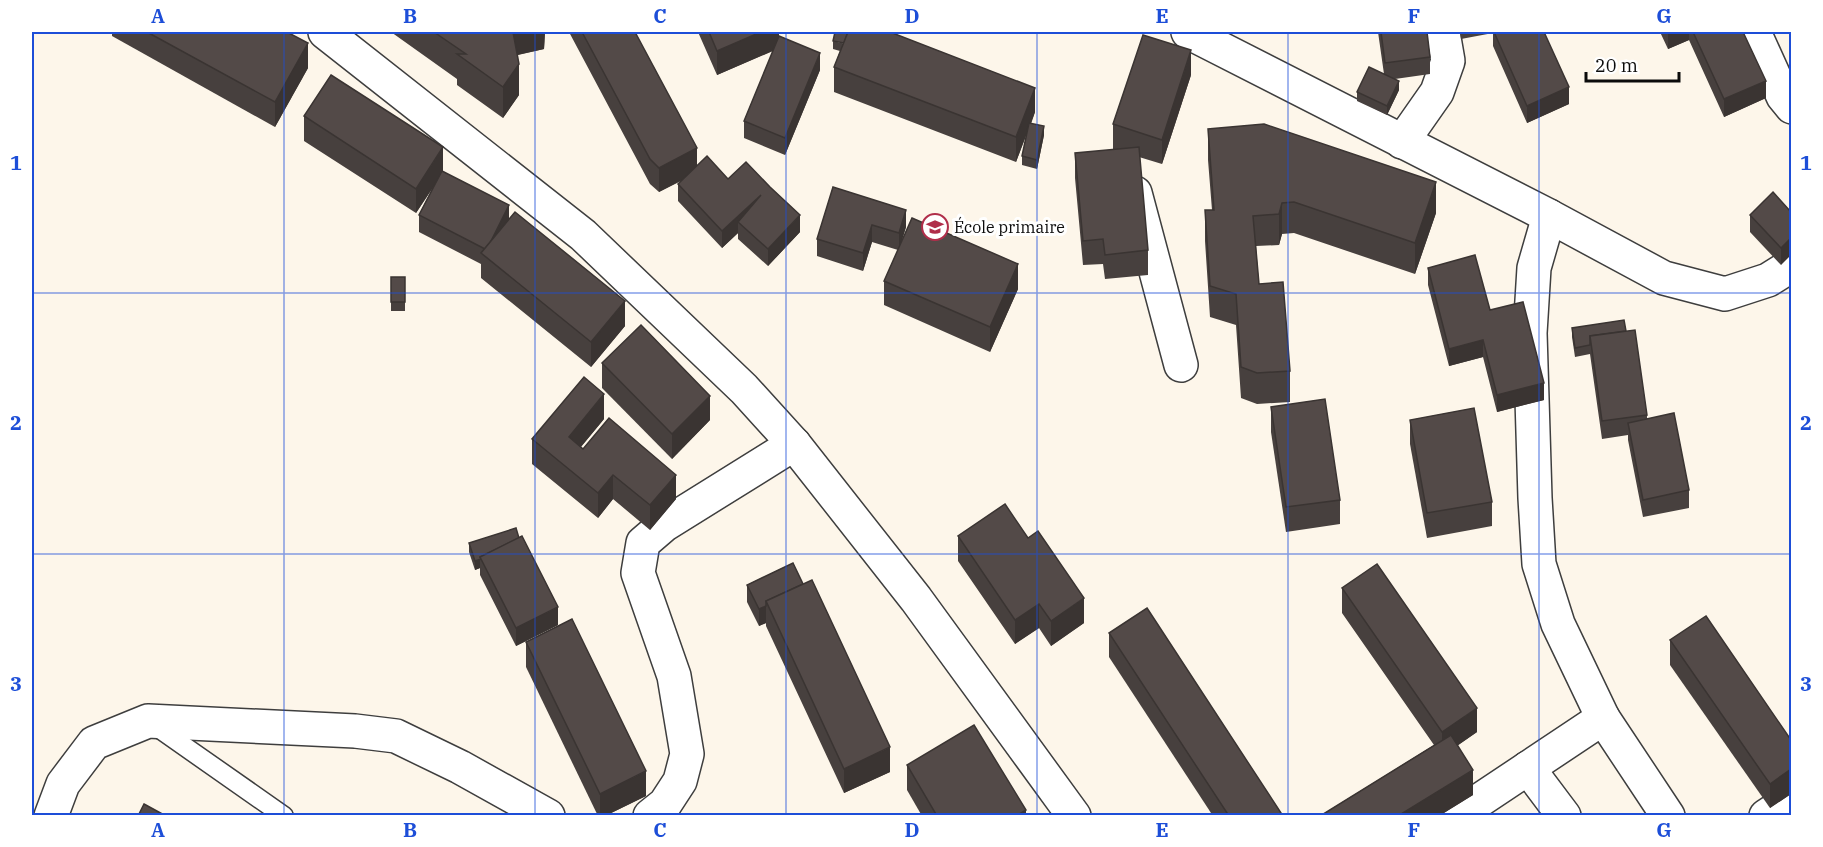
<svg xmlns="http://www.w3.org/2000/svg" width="1823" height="847" viewBox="0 0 1823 847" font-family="'IBM Plex Serif',serif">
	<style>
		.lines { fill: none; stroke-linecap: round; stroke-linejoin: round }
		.lane-casing { stroke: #3e3e3e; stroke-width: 21 }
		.street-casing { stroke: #3e3e3e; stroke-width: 36 }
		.lane { stroke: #fff; stroke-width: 18 }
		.street { stroke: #fff; stroke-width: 33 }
		.wall { fill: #47403e }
		.shaded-wall { fill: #3a3432 }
		.building { fill: #534a48; stroke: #3a3432; stroke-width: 1.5 }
		.grid { fill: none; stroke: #1d4ed8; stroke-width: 1.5; stroke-opacity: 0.55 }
		.labels { text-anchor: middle; stroke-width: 6; stroke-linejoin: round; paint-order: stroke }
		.poi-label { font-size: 16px; fill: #0b0b0b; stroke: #fff; text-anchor: start }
		.neatline { fill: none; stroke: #1d4ed8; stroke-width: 2 }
		.grid-label { font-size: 20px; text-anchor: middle; font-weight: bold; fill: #1d4ed8 }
	</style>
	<rect width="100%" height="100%" fill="#fdf6ea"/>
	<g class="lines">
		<defs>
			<polyline id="lane" points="154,725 284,816"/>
			<g id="street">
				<polyline points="325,32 583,235 744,389 794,444 916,599 1074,816"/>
				<polyline points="1188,32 1549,216 1664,278 1725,294 1768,280 1792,265"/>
				<polyline points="1754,32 1783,96 1792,107"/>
				<polyline points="1402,142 1437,92 1448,61 1443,32"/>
				<polyline points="1135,193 1181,365"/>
				<polyline points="1549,216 1534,268 1530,333 1535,498 1539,564 1558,624 1603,718"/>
				<polyline points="1528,768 1564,816"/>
				<polyline points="51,816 63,784 94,743 148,721 355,731 396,736 460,767 548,816"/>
				<polyline points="650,816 665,804 680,781 687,754 674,676 638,573 643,543 664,525 794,444"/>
				<polyline points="1456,816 1603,718 1668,816"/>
				<polyline points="1766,816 1792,799"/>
			</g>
		</defs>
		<use href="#lane" class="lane-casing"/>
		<use href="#street" class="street-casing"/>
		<use href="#lane" class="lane"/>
		<use href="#street" class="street"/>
	</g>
	<g class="wall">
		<polygon points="112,32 287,32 308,68 275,127 112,36"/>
		<polygon points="391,32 545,32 544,49 518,55 519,95 503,118 457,85 457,79"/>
		<polygon points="569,32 635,32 697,166 728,179 800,232 768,266 738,239 738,233 722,248 678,201 678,184 681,181 659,192 650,184"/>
		<polygon points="698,32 779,32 779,36 820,70 785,155 744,138 744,121 773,51 717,75"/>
		<polygon points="1378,32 1427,32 1430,57 1430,74 1395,79 1399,90 1387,115 1357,101 1357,92 1384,74"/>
		<polygon points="1460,32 1544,32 1569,104 1527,123 1493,46 1493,33 1461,39"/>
		<polygon points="1660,32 1743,32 1766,98 1724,117 1689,40 1668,49"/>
		<polygon points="833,41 1035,88 1035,112 1031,124 1044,135 1037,169 1022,165 1022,156 1027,133 1016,162 834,92 834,67 840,51 833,49"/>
		<polygon points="1191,75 1162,164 1139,157 1148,250 1148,275 1105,279 1103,264 1083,265 1075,178 1075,153 1116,150 1113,149 1113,124"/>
		<polygon points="304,116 443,171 509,219 625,326 591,367 481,278 481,264 419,232 419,215 432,189 416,213 304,141"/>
		<polygon points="1208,129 1436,213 1415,274 1294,233 1282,234 1279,245 1256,246 1259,284 1290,371 1290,402 1257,404 1241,398 1236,325 1210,317 1205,241 1205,210 1212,210 1208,160"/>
		<polygon points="833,187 906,227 900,246 1018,289 990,352 884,305 884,281 898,250 872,242 863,271 817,256 817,239"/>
		<polygon points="1791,212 1781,265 1750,232 1750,215"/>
		<polygon points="1428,268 1490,310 1544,400 1497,412 1483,357 1449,366 1428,285"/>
		<rect x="391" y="277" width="14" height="34"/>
		<polygon points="1572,328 1626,331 1647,415 1647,419 1689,490 1689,508 1643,517 1628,440 1628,435 1602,439 1590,354 1575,357 1572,337"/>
		<polygon points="602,363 710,420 672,459 602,388"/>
		<polygon points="1271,407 1340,500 1340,524 1286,532 1271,432"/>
		<polygon points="604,419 581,447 676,499 650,530 613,499 598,518 532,464 532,439"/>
		<polygon points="1410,420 1492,502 1492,526 1427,538 1410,444"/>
		<polygon points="958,536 1084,623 1051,646 1039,628 1015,644 958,561"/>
		<polygon points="469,543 558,625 516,646 480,575 480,568 475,570 469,552"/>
		<polygon points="793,563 890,772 844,793 766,626 766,623 759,626 747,602 747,585"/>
		<polygon points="1342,588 1477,732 1457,746 1473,795 1439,816 1320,816 1434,745 1342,613"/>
		<polygon points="1109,633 1283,816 1213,816 1109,657"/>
		<polygon points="1670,640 1791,740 1791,794 1770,808 1670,665"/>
		<polygon points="526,642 646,796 605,816 598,816 526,667"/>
		<polygon points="907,765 1026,816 922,816 907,790"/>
	</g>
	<g class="shaded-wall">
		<polygon points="512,32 545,32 544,49 512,56"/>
		<polygon points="761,32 779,32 779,48 717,75 717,51"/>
		<polygon points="1668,32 1689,32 1689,40 1668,49"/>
		<polygon points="308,43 308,68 275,127 275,102"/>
		<polygon points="1191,50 1191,75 1162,164 1162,140"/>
		<polygon points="820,53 820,70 785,155 785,138"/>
		<polygon points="519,64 519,95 503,118 503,87"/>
		<polygon points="1399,81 1399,90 1387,115 1387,106"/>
		<polygon points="1766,81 1766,98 1724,117 1724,99"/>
		<polygon points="1569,87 1569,104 1527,123 1527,106"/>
		<polygon points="1035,88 1035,112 1016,162 1016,137"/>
		<polygon points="1044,126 1044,135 1037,169 1037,160"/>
		<polygon points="443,147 443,172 416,213 416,189"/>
		<polygon points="697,148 697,172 659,192 659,168"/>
		<polygon points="1436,182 1436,213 1415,274 1415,243"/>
		<polygon points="761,195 738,222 738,233 722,248 722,231"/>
		<polygon points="1282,203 1282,234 1279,245 1279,214"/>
		<polygon points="509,205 509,223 486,250"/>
		<polygon points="906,210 906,227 899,250 899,233"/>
		<polygon points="800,215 800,232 768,266 768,249"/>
		<polygon points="872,225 872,242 863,271 863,253"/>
		<polygon points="1791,238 1791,255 1781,265 1781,248"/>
		<polygon points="1018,264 1018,289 990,352 990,327"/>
		<polygon points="625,301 625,326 591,367 591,342"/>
		<polygon points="1483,340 1483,357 1449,366 1449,349"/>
		<polygon points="1544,383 1544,400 1497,412 1497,395"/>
		<polygon points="604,394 604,419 569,461 569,437"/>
		<polygon points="710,396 710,420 672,459 672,434"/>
		<polygon points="613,475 613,499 598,518 598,493"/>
		<polygon points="676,475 676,499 650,530 650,505"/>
		<polygon points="480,559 480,568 475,570 475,561"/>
		<polygon points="1084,598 1084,623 1051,646 1051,621"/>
		<polygon points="1039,604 1039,628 1015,644 1015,620"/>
		<polygon points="766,606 766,623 759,626 759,609"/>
		<polygon points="558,607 558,625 516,646 516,628"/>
		<polygon points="1477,708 1477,732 1442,756 1442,732"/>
		<polygon points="890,747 890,772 844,793 844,769"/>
		<polygon points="1791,769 1791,794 1770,808 1770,784"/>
		<polygon points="1473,770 1473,795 1439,816 1398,816"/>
		<polygon points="646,771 646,796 605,816 600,816 600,794"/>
		<polygon points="1026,810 1026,816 1016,816"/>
	</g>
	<g class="building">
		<polygon points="147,32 287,32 308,43 275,102"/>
		<polygon points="434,32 513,32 519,64 503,87 457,54 466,54"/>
		<polygon points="582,32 635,32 697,148 659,168 650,159"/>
		<polygon points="709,32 761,32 717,51"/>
		<polygon points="835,32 848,32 844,43 833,41"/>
		<polygon points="848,32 890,32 1035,88 1016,137 834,67"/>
		<polygon points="1381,32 1427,32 1430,57 1385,63"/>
		<polygon points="1494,32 1544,32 1569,87 1527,106"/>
		<polygon points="1693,32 1743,32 1766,81 1724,99"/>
		<polygon points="1143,35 1191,50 1162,140 1113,124"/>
		<polygon points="779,36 820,53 785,138 744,121"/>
		<polygon points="1369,67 1399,81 1387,106 1357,92"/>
		<polygon points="331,75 443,147 416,189 304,116"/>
		<polygon points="1029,123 1044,126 1037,160 1022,156"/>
		<polygon points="1264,124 1436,182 1415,243 1294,202 1282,203 1279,214 1253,216 1259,284 1283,282 1290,371 1257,373 1241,367 1236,294 1210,286 1205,210 1214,210 1208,129"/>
		<polygon points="1139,147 1148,250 1105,255 1103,239 1083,241 1075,153"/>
		<polygon points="707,156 728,179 746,162 770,187 800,215 768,249 738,222 761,195 722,231 678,184"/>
		<polygon points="442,171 509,205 490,243 485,249 419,215"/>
		<polygon points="833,187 906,210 899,233 872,225 863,253 817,239"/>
		<polygon points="1773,192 1791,212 1791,238 1781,248 1750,215"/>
		<polygon points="515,212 625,301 591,342 481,253"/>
		<polygon points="912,218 1018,264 990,327 884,281"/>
		<polygon points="1475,255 1490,310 1523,302 1544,383 1497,395 1483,340 1449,349 1428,268"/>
		<rect x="391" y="277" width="14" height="25"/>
		<polygon points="1624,320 1626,331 1590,336 1590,345 1575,348 1572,328"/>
		<polygon points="641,325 710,396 672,434 602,363"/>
		<polygon points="1635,330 1647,415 1602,421 1590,336"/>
		<polygon points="584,377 604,394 569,437 583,449 609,418 676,475 650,505 613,475 598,493 532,439"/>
		<polygon points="1325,399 1340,500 1286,507 1271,407"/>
		<polygon points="1474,408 1492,502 1427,513 1410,420"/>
		<polygon points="1674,413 1689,490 1643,500 1628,423"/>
		<polygon points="1005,504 1028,538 1038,531 1084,598 1051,621 1039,604 1015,620 958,536"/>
		<polygon points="516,528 519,538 480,557 481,559 475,561 469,543"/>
		<polygon points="522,536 558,607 516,628 480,557"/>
		<polygon points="793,563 803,584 766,601 766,606 759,609 747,585"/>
		<polygon points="1377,564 1477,708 1442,732 1342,588"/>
		<polygon points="812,580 890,747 844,769 766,601"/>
		<polygon points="1147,608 1283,816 1229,816 1109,633"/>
		<polygon points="1706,616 1791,740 1791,769 1770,784 1670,640"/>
		<polygon points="572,619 646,771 600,794 526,642"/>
		<polygon points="974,725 1026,810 1016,816 937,816 907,765"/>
		<polygon points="1451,735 1473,770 1398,816 1320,816"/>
		<polygon points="144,804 166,816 138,816"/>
	</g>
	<path class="grid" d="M284 32V816M535 32V816M786 32V816M1037 32V816M1288 32V816M1539 32V816M32 293H1792M32 554H1792"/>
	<defs>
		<symbol id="school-ring" viewBox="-11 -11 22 22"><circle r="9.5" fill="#fff" stroke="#b02e4a" stroke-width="1.5"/><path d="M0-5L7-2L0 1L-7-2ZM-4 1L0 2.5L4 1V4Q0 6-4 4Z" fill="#b02e4a"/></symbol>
	</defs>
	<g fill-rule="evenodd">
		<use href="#school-ring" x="920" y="212" width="30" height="30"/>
	</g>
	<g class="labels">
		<g class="poi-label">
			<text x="954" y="233">École primaire</text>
		</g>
	</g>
	<rect width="1823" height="847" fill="none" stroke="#ffffff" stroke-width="66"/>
	<path d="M1586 72v9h93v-9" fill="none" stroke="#0b0b0b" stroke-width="3"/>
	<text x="1595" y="72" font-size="18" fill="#0b0b0b" stroke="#ffffff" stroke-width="4.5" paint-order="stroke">20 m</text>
	<rect x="33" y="33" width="1757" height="781" class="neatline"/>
	<g class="grid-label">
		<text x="158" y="23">A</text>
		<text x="410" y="23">B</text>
		<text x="660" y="23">C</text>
		<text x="912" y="23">D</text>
		<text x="1162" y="23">E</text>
		<text x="1414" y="23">F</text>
		<text x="1664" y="23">G</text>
		<text x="16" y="170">1</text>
		<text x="1806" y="170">1</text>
		<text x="16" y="430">2</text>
		<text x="1806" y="430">2</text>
		<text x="16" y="691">3</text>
		<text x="1806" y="691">3</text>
		<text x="158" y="837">A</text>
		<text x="410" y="837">B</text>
		<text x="660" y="837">C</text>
		<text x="912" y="837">D</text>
		<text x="1162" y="837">E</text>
		<text x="1414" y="837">F</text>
		<text x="1664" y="837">G</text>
	</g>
</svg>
